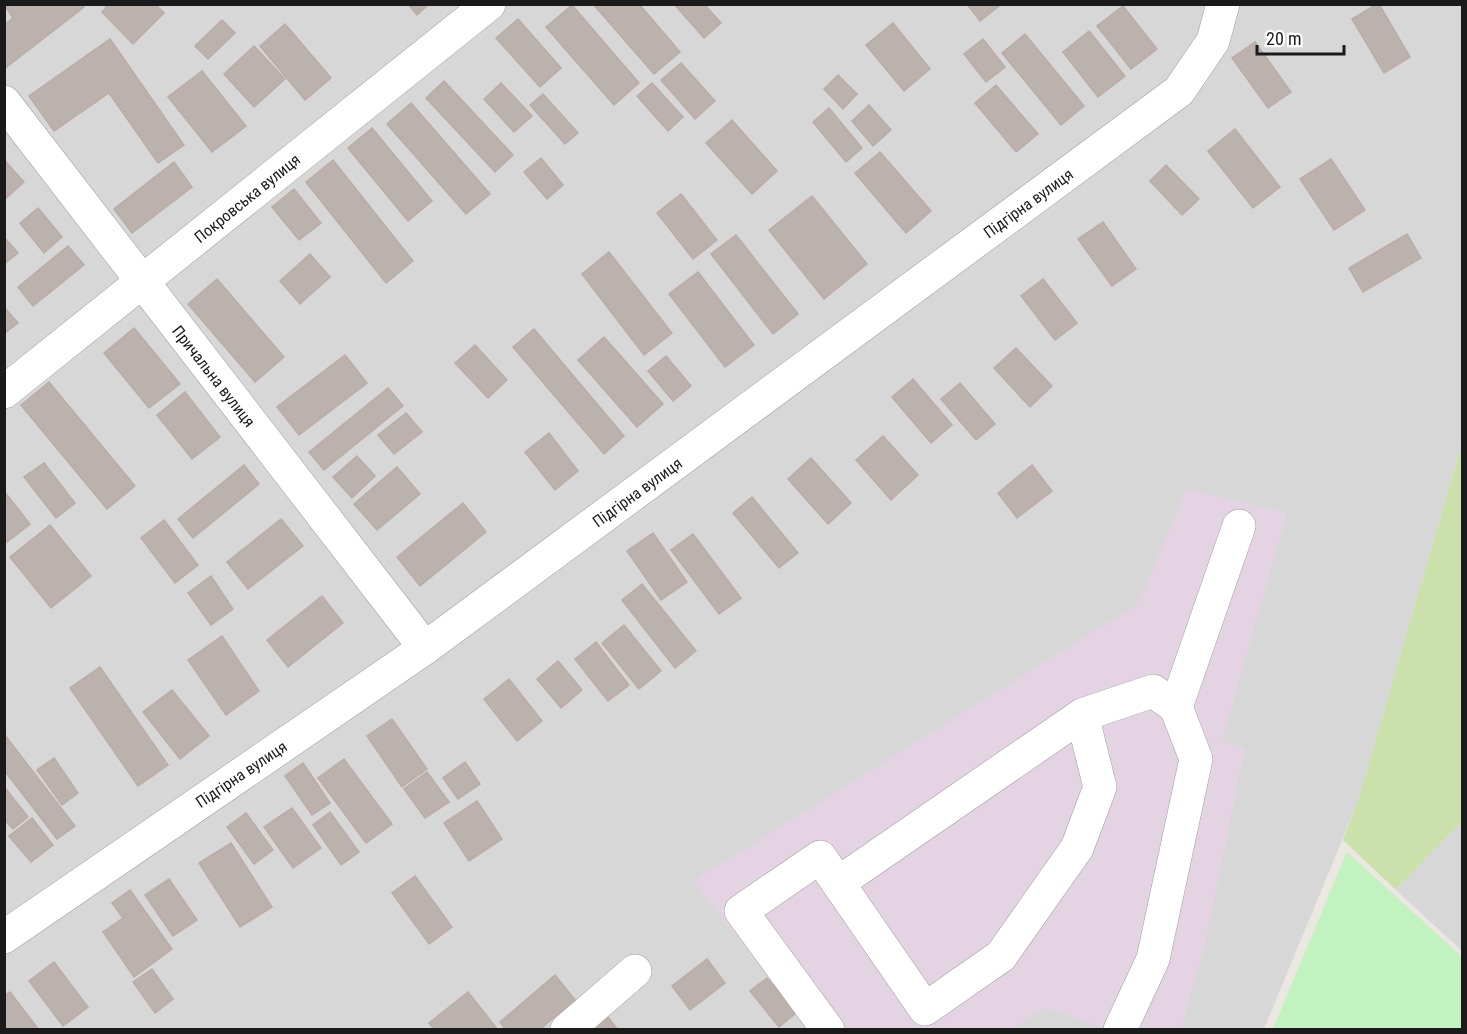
<svg xmlns="http://www.w3.org/2000/svg" width="1467" height="1034" viewBox="0 0 1467 1034" font-family="'Roboto Condensed',sans-serif">
	<style>
		.residential { fill: #d8d7d8 }
		.industrial { fill: #e4d3e2 }
		.grass { fill: #cbe1ab }
		.park { fill: #c2f2c0 }
		.building { fill: #bbb2ae; stroke: #bbaca5; stroke-width: 1.5 }
		.lines { fill: none; stroke-linecap: round; stroke-linejoin: round }
		.minor-casing { stroke: #9e9e9e; stroke-width: 34 }
		.minor { stroke: #fff; stroke-width: 33 }
		.labels { text-anchor: middle; stroke-width: 4.5; stroke-linejoin: round; paint-order: stroke }
		.street-label { font-size: 16px; fill: #1a1a1a; stroke: #fff }
	</style>
	<rect width="100%" height="100%" fill="#ebe7e1"/>
	<g class="residential">
		<polygon points="5,5 1462,5 1462,443 1359,799 1264,1029 5,1030"/>
		<polygon points="1462,821 1462,951 1396,890"/>
	</g>
	<polygon class="industrial" points="1186,489 1287,513 1222,741 1245,748 1206,940 1181,1029 1106,1029 1044,1008 1012,1029 810,1029 693,881 1139,603"/>
	<polygon class="grass" points="1462,443 1462,821 1396,890 1343,840 1359,798"/>
	<polygon class="park" points="1347,852 1462,957 1462,1029 1273,1029"/>
	<g class="building">
		<polygon points="4,4 82,4 84,7 4,69 4,25 13,18"/>
		<polygon points="109,4 155,4 164,13 133,44 102,12"/>
		<polygon points="408,4 429,4 417,15"/>
		<polygon points="593,4 639,4 680,52 654,74"/>
		<polygon points="674,4 704,4 721,23 704,38"/>
		<polygon points="967,4 998,4 999,6 980,21"/>
		<polygon points="1377,4 1379,4 1410,57 1384,73 1352,19"/>
		<polygon points="572,5 639,83 614,105 546,27"/>
		<polygon points="1123,6 1157,49 1131,69 1097,26"/>
		<polygon points="518,19 561,68 540,87 496,38"/>
		<polygon points="222,20 235,33 208,59 195,46"/>
		<polygon points="893,23 930,69 904,91 866,45"/>
		<polygon points="285,24 331,78 305,100 260,46"/>
		<polygon points="1089,31 1125,76 1098,97 1063,52"/>
		<polygon points="1025,34 1084,106 1061,125 1002,53"/>
		<polygon points="110,39 184,145 158,163 109,93 54,131 29,96"/>
		<polygon points="983,39 1005,67 986,82 964,54"/>
		<polygon points="1255,42 1291,92 1268,108 1232,58"/>
		<polygon points="254,46 285,79 254,107 224,74"/>
		<polygon points="681,63 715,101 695,119 661,80"/>
		<polygon points="202,71 246,126 212,152 168,97"/>
		<polygon points="838,75 857,94 843,109 824,89"/>
		<polygon points="444,81 513,155 495,172 426,98"/>
		<polygon points="501,83 532,116 514,132 484,99"/>
		<polygon points="652,83 683,117 668,131 637,96"/>
		<polygon points="996,85 1038,134 1016,152 975,103"/>
		<polygon points="543,94 578,133 565,144 530,105"/>
		<polygon points="411,103 490,194 466,214 387,124"/>
		<polygon points="869,105 891,130 873,146 852,121"/>
		<polygon points="829,108 862,148 846,162 813,122"/>
		<polygon points="732,120 777,171 752,194 706,143"/>
		<polygon points="372,128 432,201 408,221 348,148"/>
		<polygon points="1235,129 1280,187 1253,208 1208,151"/>
		<polygon points="880,152 931,211 906,233 855,173"/>
		<polygon points="541,158 563,185 547,199 524,172"/>
		<polygon points="1331,159 1365,210 1334,230 1300,179"/>
		<polygon points="333,160 413,261 386,283 306,182"/>
		<polygon points="6,162 24,182 4,200 4,163"/>
		<polygon points="174,162 192,187 132,233 114,209"/>
		<polygon points="1166,165 1199,199 1182,215 1150,181"/>
		<polygon points="294,189 321,223 299,240 272,207"/>
		<polygon points="681,194 717,240 693,259 657,213"/>
		<polygon points="812,196 867,264 824,299 769,230"/>
		<polygon points="38,208 62,237 44,253 20,223"/>
		<polygon points="1103,222 1136,269 1112,286 1078,239"/>
		<polygon points="1407,234 1421,258 1363,292 1349,268"/>
		<polygon points="736,235 798,314 773,334 711,254"/>
		<polygon points="4,237 18,253 4,264"/>
		<polygon points="68,246 84,265 33,306 18,287"/>
		<polygon points="609,252 672,333 644,355 582,274"/>
		<polygon points="310,254 330,277 300,304 280,281"/>
		<polygon points="698,272 754,345 725,367 669,294"/>
		<polygon points="217,279 284,357 255,382 188,304"/>
		<polygon points="1043,279 1077,323 1055,340 1021,296"/>
		<polygon points="4,307 18,323 4,334"/>
		<polygon points="134,328 180,384 149,408 104,353"/>
		<polygon points="534,329 624,436 604,454 513,347"/>
		<polygon points="604,337 663,404 637,427 578,360"/>
		<polygon points="475,345 507,380 488,398 455,363"/>
		<polygon points="1016,348 1052,386 1030,407 994,368"/>
		<polygon points="345,355 367,383 299,435 277,407"/>
		<polygon points="666,356 691,386 673,401 648,371"/>
		<polygon points="913,379 952,425 931,443 892,397"/>
		<polygon points="49,382 135,486 107,509 21,405"/>
		<polygon points="960,383 995,424 976,440 941,399"/>
		<polygon points="388,388 403,406 324,470 309,452"/>
		<polygon points="185,392 220,437 192,459 157,415"/>
		<polygon points="406,413 422,432 394,454 378,435"/>
		<polygon points="549,433 578,471 555,490 525,452"/>
		<polygon points="883,436 918,475 891,500 856,460"/>
		<polygon points="357,456 375,476 352,498 333,477"/>
		<polygon points="811,458 851,503 828,524 788,479"/>
		<polygon points="44,463 75,503 56,518 24,477"/>
		<polygon points="244,465 259,484 193,538 178,519"/>
		<polygon points="1032,465 1052,491 1017,518 998,493"/>
		<polygon points="397,467 420,494 377,530 354,504"/>
		<polygon points="4,491 30,524 7,542 4,539"/>
		<polygon points="752,497 798,553 779,568 733,513"/>
		<polygon points="463,503 486,532 420,586 397,557"/>
		<polygon points="281,519 303,546 248,589 227,562"/>
		<polygon points="164,520 198,565 175,583 141,538"/>
		<polygon points="50,525 91,576 51,608 10,557"/>
		<polygon points="653,533 687,582 661,600 627,551"/>
		<polygon points="693,534 741,598 719,614 671,550"/>
		<polygon points="211,576 233,609 211,625 188,593"/>
		<polygon points="642,584 696,651 675,668 622,600"/>
		<polygon points="322,596 343,623 288,667 267,640"/>
		<polygon points="624,625 661,671 639,689 602,643"/>
		<polygon points="222,636 259,691 226,715 188,660"/>
		<polygon points="596,642 629,685 608,701 575,659"/>
		<polygon points="558,661 582,690 561,708 537,679"/>
		<polygon points="100,667 168,765 138,786 70,688"/>
		<polygon points="509,679 542,721 517,741 484,699"/>
		<polygon points="172,690 209,736 180,759 143,712"/>
		<polygon points="392,719 427,769 402,787 367,736"/>
		<polygon points="4,734 75,826 57,839 4,770"/>
		<polygon points="54,758 78,793 62,805 37,770"/>
		<polygon points="344,759 392,824 366,843 318,778"/>
		<polygon points="465,762 480,784 458,799 443,778"/>
		<polygon points="303,763 330,803 312,815 285,776"/>
		<polygon points="427,772 449,802 425,818 404,789"/>
		<polygon points="6,789 28,817 13,829 4,819"/>
		<polygon points="477,801 502,839 469,861 444,823"/>
		<polygon points="292,808 321,848 293,868 264,827"/>
		<polygon points="330,812 359,852 341,865 313,825"/>
		<polygon points="246,813 273,850 254,864 227,827"/>
		<polygon points="32,818 53,845 31,862 9,836"/>
		<polygon points="231,843 272,907 240,927 199,863"/>
		<polygon points="415,876 452,927 429,944 392,893"/>
		<polygon points="169,879 197,920 173,936 145,895"/>
		<polygon points="130,890 172,949 134,977 103,932 123,918 112,903"/>
		<polygon points="707,959 725,983 690,1010 672,986"/>
		<polygon points="54,962 88,1007 63,1026 29,981"/>
		<polygon points="152,969 173,999 155,1013 133,982"/>
		<polygon points="555,975 575,1000 539,1030 506,1030 500,1022"/>
		<polygon points="767,978 796,1013 779,1027 750,991"/>
		<polygon points="10,992 39,1030 4,1030 4,996"/>
		<polygon points="468,992 498,1030 435,1030 429,1023"/>
		<polygon points="604,1012 618,1030 590,1030"/>
	</g>
	<g class="lines">
		<defs>
			<g id="minor">
				<polyline points="4,102 425,648"/>
				<polyline points="4,392 489,4"/>
				<polyline points="1082,715 1100,787 1077,848 1001,956 925,1009 838,883 1082,715 1153,691 1176,707"/>
				<polyline points="4,937 425,648 1179,91 1213,41 1223,4"/>
				<polyline points="567,1030 635,971"/>
				<polyline points="828,1030 741,911 820,857 838,883"/>
				<polyline points="1120,1030 1153,959 1196,759 1176,707 1239,526"/>
			</g>
		</defs>
		<use href="#minor" class="minor-casing"/>
		<use href="#minor" class="minor"/>
	</g>
	<g class="labels">
		<g class="street-label">
			<text transform="translate(247 198) rotate(-39)" y="6">Покровська вулиця</text>
			<text transform="translate(1028 203) rotate(-36)" y="6">Підгірна вулиця</text>
			<text transform="translate(214 376) rotate(52)" y="6">Причальна вулиця</text>
			<text transform="translate(637 492) rotate(-36)" y="6">Підгірна вулиця</text>
			<text transform="translate(241 774) rotate(-34)" y="6">Підгірна вулиця</text>
		</g>
	</g>
	<rect width="1467" height="1034" fill="none" stroke="#1a1a1a" stroke-width="12"/>
	<path d="M1257 45v9h87v-9" fill="none" stroke="#1a1a1a" stroke-width="3"/>
	<text x="1266" y="45" font-size="18" fill="#1a1a1a" stroke="#ffffff" stroke-width="4.5" paint-order="stroke">20 m</text>
</svg>
